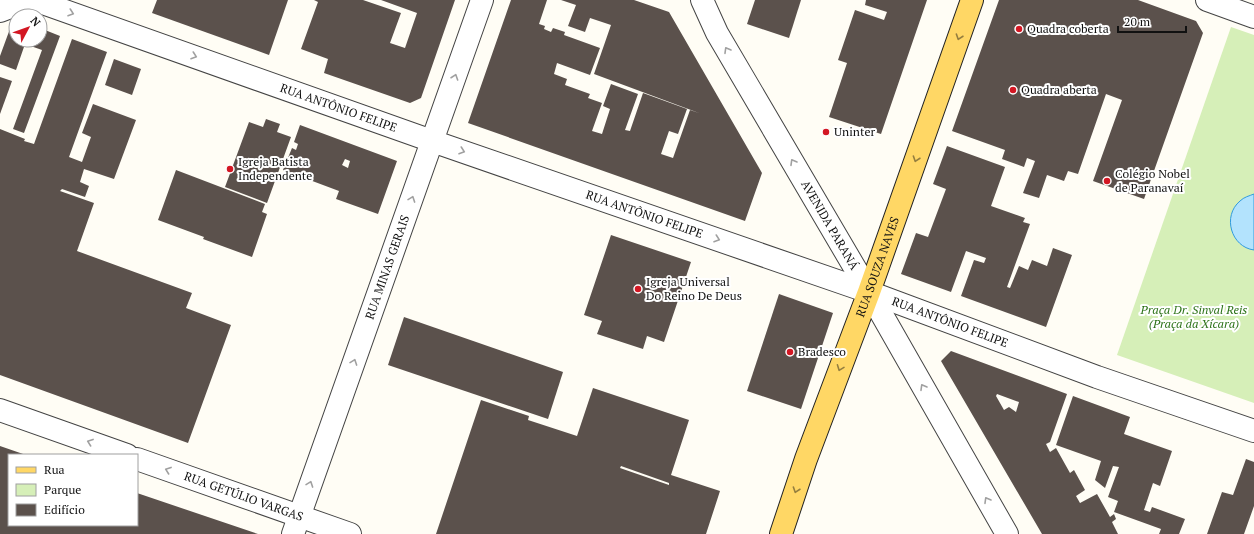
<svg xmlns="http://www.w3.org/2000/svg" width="1254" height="534" viewBox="0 0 1254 534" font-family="'PT Serif',serif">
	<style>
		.green { fill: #d6efb8 }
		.water { fill: #b3e3fd; stroke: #319bdd }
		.building { fill: #5b514c; fill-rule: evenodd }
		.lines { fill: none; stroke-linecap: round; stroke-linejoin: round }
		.minor-casing { stroke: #444; stroke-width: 24 }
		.major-casing { stroke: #222; stroke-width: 24 }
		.minor { stroke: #fff; stroke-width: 22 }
		.major { stroke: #ffd765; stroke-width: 22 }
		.oneway { stroke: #a0a0a0 }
		.oneway2 { stroke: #947e3f }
		.poi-dot { fill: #d31723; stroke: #fff; stroke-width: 1.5 }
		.labels { text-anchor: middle; stroke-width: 4; stroke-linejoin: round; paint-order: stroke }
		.poi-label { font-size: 12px; fill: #111; stroke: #fff; text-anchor: start }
		.street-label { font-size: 12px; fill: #111; stroke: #fff }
		.park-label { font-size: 12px; font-style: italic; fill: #2c7218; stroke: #fff }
	</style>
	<rect width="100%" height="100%" fill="#fffdf5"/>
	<polygon class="green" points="1231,27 1254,35 1254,403 1117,355"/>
	<path class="water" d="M1254 194V250C1231 247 1222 216 1240 201 1244 197 1249 196 1254 194Z"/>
	<g class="building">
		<polygon points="157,0 288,0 269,55 152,13"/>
		<polygon points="314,0 363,0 401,13 390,43 405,48 417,13 381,0 455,0 421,98 410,103 324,73 328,59 301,49 318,2"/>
		<polygon points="511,0 547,0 539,24 545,26 544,29 551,32 553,28 565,32 564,35 600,48 590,75 557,63 554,74 567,79 565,85 590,94 588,98 602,103 592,131 602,134 610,109 603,106 611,84 638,94 625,130 630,131 643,93 687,109 678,134 669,131 661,154 673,158 690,110 699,113 594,74 611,25 590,18 585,32 568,26 576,5 561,0 634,0 669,12 762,173 745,221 468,123"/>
		<polygon points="755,0 801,0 789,38 747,24"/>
		<polygon points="866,0 927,0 881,134 829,117 847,63 838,60 855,10 884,20 887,12 865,5"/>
		<polygon points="999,0 1138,0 1196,21 1203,33 1144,199 1093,181 1122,100 1106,94 1078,174 1068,171 1064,181 1047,175 1039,198 1023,193 1035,161 1027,158 1024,167 1002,159 1005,150 952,131"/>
		<polygon points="16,23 16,40 40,40 40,28 60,36 24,133 13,129 42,50 25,44 16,70 0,64 0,56 11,26"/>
		<polygon points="72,39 107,52 69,157 82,162 91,137 82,133 93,104 136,120 114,179 84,169 80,182 89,186 85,197 62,189 60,191 94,203 77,251 192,293 186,308 231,325 188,443 0,375 0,129 25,139 24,141 34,144"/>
		<polygon points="114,59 141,69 132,95 105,85"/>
		<polygon points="0,77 12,81 0,114"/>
		<polygon points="266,119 280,124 277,132 291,137 267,203 225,187 249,122 263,127"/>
		<path d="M300 125 397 161 378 214 336 199 339 191 283 170 292 148 296 150 298 144 294 142ZM345 159 350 161 348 168 342 165Z"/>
		<polygon points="947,146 1005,167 991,206 1025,218 1023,222 1030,224 1007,287 1010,288 1019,266 1028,270 1032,260 1047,266 1053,248 1072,255 1046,327 961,296 974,260 984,263 986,258 966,251 951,292 901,274 916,233 928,237 946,189 933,184"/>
		<polygon points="176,170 265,204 262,212 267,214 252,257 203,239 204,237 158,220"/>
		<polygon points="611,235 691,262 664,342 647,336 643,349 597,334 602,321 584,315"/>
		<polygon points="779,294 833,313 801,409 747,391"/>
		<polygon points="404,317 563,372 548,419 388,365"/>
		<path d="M951 351 1067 394 1050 442 1046 444 1050 452 1056 448 1070 473 1074 470 1085 490 1076 496 1080 503 1097 494 1110 517 1114 514 1116 519 1112 522 1118 534H1042L941 361ZM997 394 1019 402 1016 412 1009 407 1004 410 996 396Z"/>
		<path d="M593 388 689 420 671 475 720 491 706 534H436L481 400 529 416 528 420 577 436ZM621 466 669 483V485L620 468Z"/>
		<polygon points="1073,396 1130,417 1124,434 1172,451 1160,486 1153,483 1144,510 1150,512 1152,507 1185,519 1179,534 1159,534 1161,529 1114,512 1118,501 1108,497 1119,467 1113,466 1105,488 1095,480 1101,461 1056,445"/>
		<polygon points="0,446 26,455 9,455 9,525 137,525 137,493 258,534 0,534"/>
		<polygon points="1246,459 1254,462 1254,506 1244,534 1207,534 1222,492 1233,495"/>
	</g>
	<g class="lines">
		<defs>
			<g id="minor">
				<path id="s1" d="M34 0 432 141 869 292 1097 377 1254 431"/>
				<path id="s2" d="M702 0 717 33 869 292 1007 534"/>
				<polyline points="1207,0 1254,17"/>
				<polyline points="0,11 21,3 25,0"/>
				<polyline points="0,410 127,455"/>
				<path id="s3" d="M137 459 350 534"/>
				<path id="s4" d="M293 534 482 0"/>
			</g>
			<g id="major">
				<path id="s5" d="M781 534 806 459 869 292 972 0"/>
			</g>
		</defs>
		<use href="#minor" class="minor-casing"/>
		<use href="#major" class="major-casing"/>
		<use href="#minor" class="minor"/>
		<use href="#major" class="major"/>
	</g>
	<defs><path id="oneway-chevron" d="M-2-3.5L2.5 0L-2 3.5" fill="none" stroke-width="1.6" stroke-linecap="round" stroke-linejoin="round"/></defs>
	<g class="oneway">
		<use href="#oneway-chevron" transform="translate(71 13) rotate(19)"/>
		<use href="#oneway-chevron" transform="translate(727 50) rotate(-120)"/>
		<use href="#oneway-chevron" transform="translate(194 56) rotate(19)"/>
		<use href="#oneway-chevron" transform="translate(455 77) rotate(-71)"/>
		<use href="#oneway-chevron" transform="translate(462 151) rotate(19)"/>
		<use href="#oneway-chevron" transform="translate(793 162) rotate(-120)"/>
		<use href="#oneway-chevron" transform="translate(412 199) rotate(-70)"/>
		<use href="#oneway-chevron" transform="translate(717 239) rotate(19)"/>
		<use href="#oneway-chevron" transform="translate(354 362) rotate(-70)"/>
		<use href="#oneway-chevron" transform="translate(923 387) rotate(-120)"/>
		<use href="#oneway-chevron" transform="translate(90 442) rotate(-160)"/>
		<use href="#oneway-chevron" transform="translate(168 470) rotate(-160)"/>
		<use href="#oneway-chevron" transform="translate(310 484) rotate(-70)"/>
		<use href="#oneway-chevron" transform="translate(987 500) rotate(-120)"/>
	</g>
	<g class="oneway2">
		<use href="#oneway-chevron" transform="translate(959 37) rotate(109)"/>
		<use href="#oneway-chevron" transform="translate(916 159) rotate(109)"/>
		<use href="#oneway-chevron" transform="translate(840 368) rotate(111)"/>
		<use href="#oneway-chevron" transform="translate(796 490) rotate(109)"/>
	</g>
	<g class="poi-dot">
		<circle cx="1019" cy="29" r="4"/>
		<circle cx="1013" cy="90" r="4"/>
		<circle cx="826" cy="132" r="4"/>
		<circle cx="230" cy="169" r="4"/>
		<circle cx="1107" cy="181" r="4"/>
		<circle cx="638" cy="289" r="4"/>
		<circle cx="790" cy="352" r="4"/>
	</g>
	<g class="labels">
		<g class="poi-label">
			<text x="1027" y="33">Quadra coberta</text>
			<text x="1021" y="94">Quadra aberta</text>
			<text x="834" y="136">Uninter</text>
			<text x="238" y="166">Igreja Batista<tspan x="238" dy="14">Independente</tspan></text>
			<text x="1115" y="178">Colégio Nobel<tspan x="1115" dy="14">de Paranavaí</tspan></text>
			<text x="646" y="286">Igreja Universal<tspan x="646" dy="14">Do Reino De Deus</tspan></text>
			<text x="798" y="356">Bradesco</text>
		</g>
		<g class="street-label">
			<text dy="4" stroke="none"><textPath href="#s1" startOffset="323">RUA ANTÔNIO FELIPE</textPath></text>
			<text dy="4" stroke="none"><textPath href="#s1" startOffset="647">RUA ANTÔNIO FELIPE</textPath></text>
			<text dy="4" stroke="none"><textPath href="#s2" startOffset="259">AVENIDA PARANÁ</textPath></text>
			<text dy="4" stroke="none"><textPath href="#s4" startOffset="283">RUA MINAS GERAIS</textPath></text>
			<text dy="4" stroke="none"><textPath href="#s5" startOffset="284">RUA SOUZA NAVES</textPath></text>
			<text dy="4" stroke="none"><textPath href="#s1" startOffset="971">RUA ANTÔNIO FELIPE</textPath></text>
			<text dy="4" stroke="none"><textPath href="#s3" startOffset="113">RUA GETÚLIO VARGAS</textPath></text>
		</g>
		<g class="park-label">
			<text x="1194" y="314">Praça Dr. Sinval Reis<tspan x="1194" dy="14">(Praça da Xícara)</tspan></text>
		</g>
	</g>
	<rect x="8" y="454" width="130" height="72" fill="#ffffff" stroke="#a0a0a0"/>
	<rect x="16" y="467" width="20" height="6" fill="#ffd765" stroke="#a0a0a0"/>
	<text x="44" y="474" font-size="12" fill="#111111">Rua</text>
	<rect x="16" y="484" width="20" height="12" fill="#d6efb8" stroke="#a0a0a0"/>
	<text x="44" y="494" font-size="12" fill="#111111">Parque</text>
	<rect x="16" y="504" width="20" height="12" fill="#5b514c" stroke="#a0a0a0"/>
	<text x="44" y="514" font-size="12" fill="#111111">Edifício</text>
	<g transform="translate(28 28) rotate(49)"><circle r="19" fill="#ffffff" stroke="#a0a0a0"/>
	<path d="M0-3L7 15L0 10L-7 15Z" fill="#d31723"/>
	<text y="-6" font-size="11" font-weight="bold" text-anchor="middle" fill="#111111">N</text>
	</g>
	<path d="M1118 26v6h68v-6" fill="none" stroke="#111111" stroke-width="2"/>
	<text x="1124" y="26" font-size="12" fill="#111111" stroke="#ffffff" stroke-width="3" paint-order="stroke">20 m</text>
</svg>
